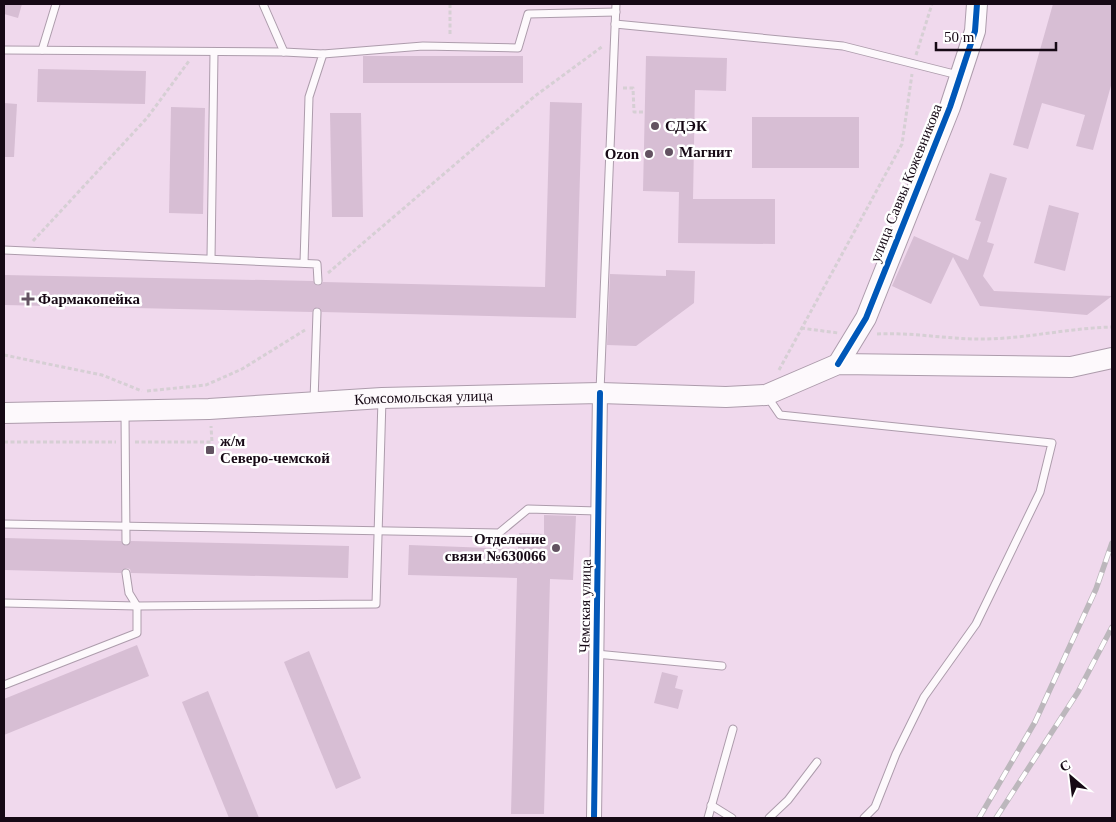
<svg xmlns="http://www.w3.org/2000/svg" width="1116" height="822" viewBox="0 0 1116 822" font-family="'Times New Roman',serif">
	<style>
		.building { fill: #d7bed4 }
		.lines { fill: none; stroke-linecap: round; stroke-linejoin: round }
		.lane-casing { stroke: #ad9cac; stroke-width: 9 }
		.street-casing { stroke: #ad9cac; stroke-width: 16 }
		.secondary-casing { stroke: #ad9cac; stroke-width: 22 }
		.path { stroke: #d6cfd4; stroke-width: 3; stroke-dasharray: 4 2.5; stroke-linecap: butt }
		.lane { stroke: #fdf9fc; stroke-width: 7 }
		.street { stroke: #fdf9fc; stroke-width: 14 }
		.secondary { stroke: #fdf9fc; stroke-width: 20 }
		.rail-casing { stroke: #bcb7bc; stroke-width: 5.5 }
		.rail { stroke: #fff; stroke-width: 4; stroke-dasharray: 11; stroke-linecap: butt }
		.cycleway-casing { stroke: #fff; stroke-width: 9 }
		.cycleway { stroke: #0057b8; stroke-width: 6 }
		.poi-dot { fill: #625261; stroke: #fff; stroke-width: 2 }
		.labels { text-anchor: middle; stroke-width: 5; stroke-linejoin: round; paint-order: stroke }
		.poi-label { font-size: 15px; font-weight: bold; fill: #160915; stroke: #fff; text-anchor: start }
		.street-label { font-size: 15px; fill: #160915; stroke: #fff }
	</style>
	<rect width="100%" height="100%" fill="#f0d9ed"/>
	<g class="building">
		<polygon points="4,4 22,4 18,18 4,14"/>
		<polygon points="1053,4 1112,4 1112,82 1093,150 1076,146 1085,115 1042,103 1028,149 1013,145"/>
		<rect x="363" y="56" width="160" height="27"/>
		<polygon points="646,56 727,58 726,91 695,90 693,199 775,199 775,244 678,243 679,192 643,191"/>
		<polygon points="38,69 146,71 145,104 37,102"/>
		<polygon points="550,102 582,103 576,318 322,312 317,307 312,312 4,305 4,275 313,281 318,286 323,282 545,287"/>
		<polygon points="4,103 17,104 14,157 4,157"/>
		<polygon points="171,107 205,108 203,214 169,213"/>
		<polygon points="330,113 361,113 363,217 332,217"/>
		<rect x="752" y="117" width="107" height="51"/>
		<polygon points="990,173 1007,178 987,242 994,244 983,276 994,291 1112,296 1087,315 980,306 953,257 931,304 892,286 914,236 968,260 981,222 975,220"/>
		<polygon points="1049,205 1079,213 1065,271 1034,263"/>
		<polygon points="666,270 695,271 694,303 636,346 607,345 610,274 666,276"/>
		<polygon points="544,515 576,516 573,580 550,579 544,814 511,814 517,578 408,575 409,545 518,549 519,533 544,534"/>
		<polygon points="4,538 121,541 126,546 131,541 349,546 348,578 131,573 130,569 126,568 121,573 4,570"/>
		<polygon points="137,645 149,676 4,735 4,699"/>
		<polygon points="309,651 361,778 336,789 284,662"/>
		<polygon points="662,672 678,676 675,688 683,690 678,709 654,703"/>
		<polygon points="208,691 259,818 229,818 182,702"/>
	</g>
	<g class="lines">
		<defs>
			<g id="lane">
				<polyline points="263,4 284,52"/>
				<polyline points="615,24 843,46 958,75"/>
				<polyline points="4,50 284,52 323,54 309,97 304,263"/>
				<polyline points="42,50 56,4"/>
				<polyline points="323,54 423,46 518,48 528,14 616,12"/>
				<polyline points="4,250 317,264 318,281"/>
				<polyline points="211,258 214,53"/>
				<polyline points="600,391 616,4"/>
				<polyline points="767,396 780,415 1052,443 1040,492 976,624 924,697 896,754 875,807 864,818"/>
				<polyline points="314,401 317,312"/>
				<polyline points="125,413 126,541"/>
				<polyline points="4,524 499,533 528,509 598,511"/>
				<polyline points="4,603 137,606 376,604 382,399"/>
				<polyline points="596,654 722,666"/>
				<polyline points="4,685 137,633 137,606 129,593 126,573"/>
				<polyline points="711,805 732,818"/>
				<polyline points="708,818 733,729"/>
				<polyline points="769,818 788,800 817,762"/>
			</g>
			<polyline id="street" points="594,818 600,393"/>
			<g id="secondary">
				<polyline points="838,364 866,318 950,107 975,31 977,4"/>
				<path id="s1" d="M4 413 209 409 382 398 600 393 726 397 766 395 838 364 1071 367 1112 358"/>
			</g>
		</defs>
		<use href="#lane" class="lane-casing"/>
		<use href="#street" class="street-casing"/>
		<use href="#secondary" class="secondary-casing"/>
		<g class="path">
			<polyline points="450,4 450,36"/>
			<polyline points="916,55 932,4"/>
			<polyline points="623,88 633,88 634,112 645,112"/>
			<polyline points="33,241 147,118 189,61"/>
			<polyline points="328,273 535,96 603,46"/>
			<polyline points="801,328 838,333"/>
			<path d="M877 334C914 332 950 340 987 339 1029 338 1070 328 1112 327"/>
			<polyline points="4,355 102,375 142,391"/>
			<polyline points="779,370 902,144 912,74"/>
			<polyline points="147,391 206,385 242,369 305,330"/>
			<polyline points="4,442 116,442"/>
			<polyline points="135,442 212,442 211,426"/>
		</g>
		<use href="#lane" class="lane"/>
		<use href="#street" class="street"/>
		<use href="#secondary" class="secondary"/>
		<defs>
			<g id="rail">
				<polyline points="979,818 1035,722 1096,589 1112,543"/>
				<polyline points="996,818 1078,692 1112,627"/>
			</g>
		</defs>
		<use href="#rail" class="rail-casing"/>
		<use href="#rail" class="rail"/>
		<defs>
			<g id="cycleway">
				<polyline points="838,364 866,318 950,107 975,31 977,4"/>
				<polyline points="594,818 600,393"/>
			</g>
		</defs>
		<use href="#cycleway" class="cycleway-casing"/>
		<use href="#cycleway" class="cycleway"/>
	</g>
	<g class="poi-dot">
		<circle cx="655" cy="126" r="5"/>
		<circle cx="669" cy="152" r="5"/>
		<circle cx="649" cy="154" r="5"/>
		<path d="M25.5 291.5h5v5h5v5h-5v5h-5v-5h-5v-5h5z"/>
		<rect x="205" y="445" width="10" height="10" rx="2.5"/>
		<circle cx="556" cy="548" r="5"/>
	</g>
	<g class="labels">
		<g class="poi-label">
			<text x="665" y="131">СДЭК</text>
			<text x="679" y="157">Магнит</text>
			<text x="639" y="159" text-anchor="end">Ozon</text>
			<text x="38" y="304">Фармакопейка</text>
			<text x="220" y="446">ж/м<tspan x="220" dy="17">Северо-чемской</tspan></text>
			<text x="546" y="544" text-anchor="end">Отделение<tspan x="546" dy="17">связи №630066</tspan></text>
		</g>
		<g class="street-label">
			<text transform="translate(906 183) rotate(-68)" y="5">улица Саввы Кожевникова</text>
			<text dy="5" stroke="none"><textPath href="#s1" startOffset="420">Комсомольская улица</textPath></text>
			<text transform="translate(585 606) rotate(-89)" y="5">Чемская улица</text>
		</g>
	</g>
	<rect width="1116" height="822" fill="none" stroke="#160915" stroke-width="10"/>
	<g transform="translate(1071 777) rotate(332)" stroke="#ffffff" stroke-width="4" paint-order="stroke">
	<path d="M0-4L9 19L0 12L-9 19Z" fill="#160915"/>
	<text y="-8" font-size="14" font-weight="bold" text-anchor="middle" fill="#160915">С</text>
	</g>
	<path d="M936 42v8h120v-8" fill="none" stroke="#160915" stroke-width="2.5"/>
	<text x="944" y="42" font-size="15" fill="#160915" stroke="#ffffff" stroke-width="4" paint-order="stroke">50 m</text>
</svg>
